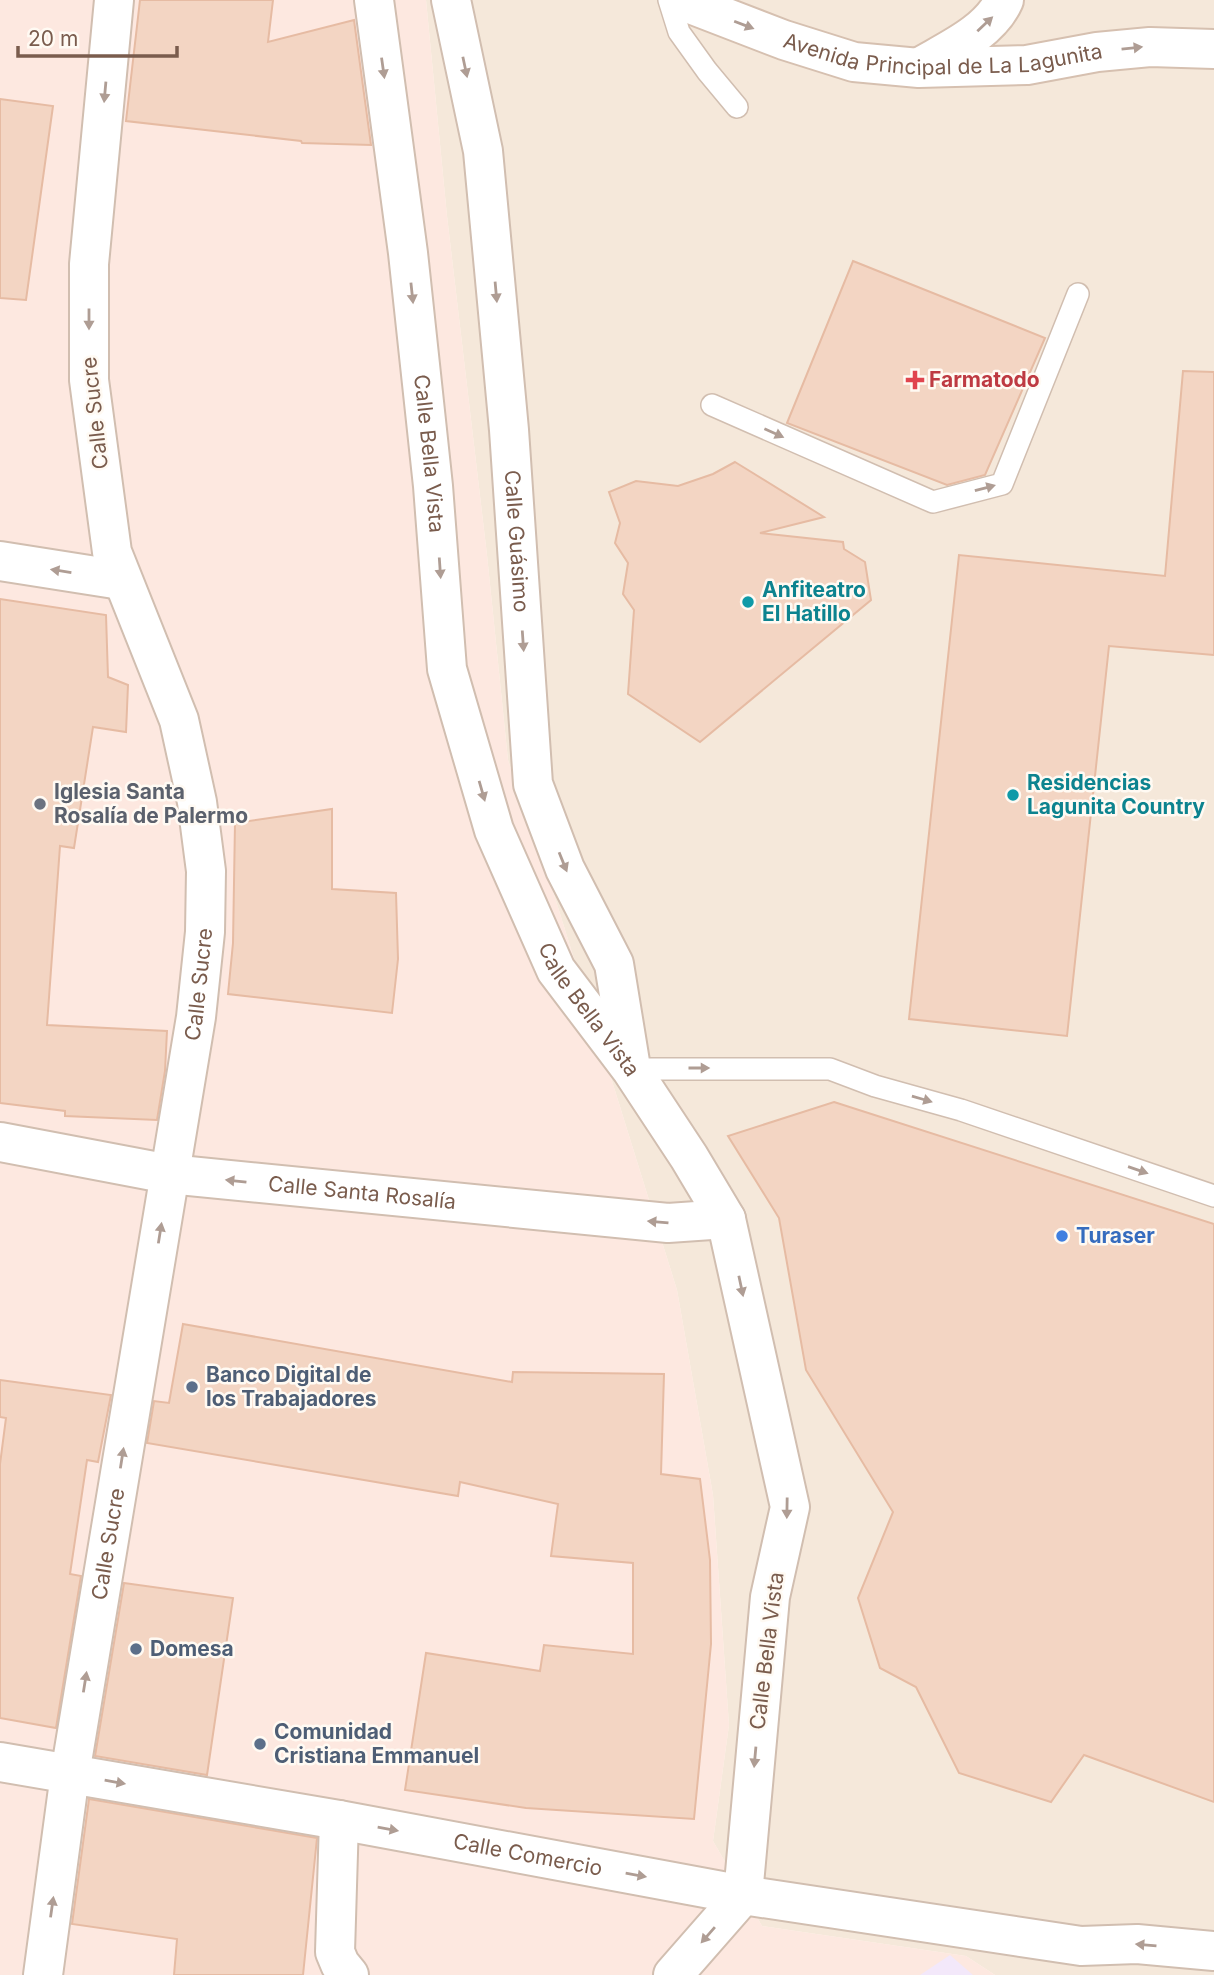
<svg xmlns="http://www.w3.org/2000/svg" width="1214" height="1975" viewBox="0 0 1214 1975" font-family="Inter,sans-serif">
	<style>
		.residential { fill: #f5e8da }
		.commercial { fill: #fde8e0 }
		.education { fill: #f3e8fa }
		.building { fill: #f3d5c3; stroke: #e6bba3; stroke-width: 2 }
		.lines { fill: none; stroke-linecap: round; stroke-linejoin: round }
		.lane-casing { stroke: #d1beb0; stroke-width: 24 }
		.street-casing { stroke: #d1beb0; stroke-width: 42 }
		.secondary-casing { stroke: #d6c0b0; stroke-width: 42 }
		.lane { stroke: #fff; stroke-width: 21 }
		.street { stroke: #fff; stroke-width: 38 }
		.secondary { stroke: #fff; stroke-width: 38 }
		.oneway { fill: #af9d94 }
		.health-dot { fill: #e0444e; stroke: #fffaf3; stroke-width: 2.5 }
		.culture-dot { fill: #0f9aa8; stroke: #fffaf3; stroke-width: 2.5 }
		.worship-dot { fill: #6b7280; stroke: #fffaf3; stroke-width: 2.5 }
		.shop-dot { fill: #3f7fe0; stroke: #fffaf3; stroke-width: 2.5 }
		.service-dot { fill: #5c6f8a; stroke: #fffaf3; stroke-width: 2.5 }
		.labels { text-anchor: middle; stroke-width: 5; stroke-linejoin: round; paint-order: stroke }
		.street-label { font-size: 21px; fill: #7a5c4d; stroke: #fffaf3 }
		.health-label { font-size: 21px; font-weight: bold; fill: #be3a42; stroke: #fffaf3; text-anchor: start }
		.culture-label { font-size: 21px; font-weight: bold; fill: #0d838f; stroke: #fffaf3; text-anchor: start }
		.worship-label { font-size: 21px; font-weight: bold; fill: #5b616d; stroke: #fffaf3; text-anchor: start }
		.shop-label { font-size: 21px; font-weight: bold; fill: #366cbe; stroke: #fffaf3; text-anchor: start }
		.service-label { font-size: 21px; font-weight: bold; fill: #4e5e75; stroke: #fffaf3; text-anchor: start }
	</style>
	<rect width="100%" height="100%" fill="#fdf6ec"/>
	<polygon class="residential" points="426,0 1214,0 1214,1975 995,1975 966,1956 762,1926 713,1841 729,1725 713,1495 677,1290 552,888 508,760 487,555 447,216"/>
	<polygon class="commercial" points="0,0 426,0 447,216 487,555 508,760 552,888 677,1290 713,1495 729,1725 713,1841 762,1926 966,1956 995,1975 0,1975"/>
	<polygon class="education" points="950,1955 973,1975 920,1975"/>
	<g class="building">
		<polygon points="140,0 273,0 268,42 354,20 371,145 302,143 301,141 126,121"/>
		<polygon points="0,99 53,106 26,300 0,298"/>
		<polygon points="853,261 1045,338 985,475 947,485 787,423"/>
		<polygon points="1183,371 1214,372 1214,655 1109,646 1067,1036 909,1019 959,555 1165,576"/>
		<polygon points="735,462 824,517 760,533 843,542 844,549 865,562 871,600 700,742 628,694 634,610 623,594 628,563 615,543 620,523 609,492 636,481 678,486 713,474"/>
		<polygon points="0,599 106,615 108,677 128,685 126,732 93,727 74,848 60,846 47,1025 167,1031 165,1071 157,1120 65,1116 65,1111 0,1103"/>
		<polygon points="332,809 332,889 396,893 398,959 392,1013 228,994 233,943 235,823"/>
		<polygon points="834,1102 1214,1224 1214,1802 1084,1755 1051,1802 959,1773 916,1687 880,1668 858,1598 893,1512 806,1370 779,1218 728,1136"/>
		<polygon points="183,1324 512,1382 513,1372 664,1374 661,1474 700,1479 710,1560 711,1644 694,1819 526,1808 405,1790 426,1653 540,1671 544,1645 633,1654 633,1563 551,1556 558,1504 460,1482 458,1496 147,1443 154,1401 169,1403"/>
		<polygon points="0,1380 111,1395 98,1462 87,1460 70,1574 81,1576 56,1728 0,1718 0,1464 6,1418 0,1417"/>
		<polygon points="124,1583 233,1598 207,1775 95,1756"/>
		<polygon points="89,1799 317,1838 303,1975 174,1975 177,1939 72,1924"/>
	</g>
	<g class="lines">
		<defs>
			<g id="lane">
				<polyline points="669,0 679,32 707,71 737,107"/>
				<polyline points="712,405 933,502 1002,484 1078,294"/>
				<polyline points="631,1069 830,1069 875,1086 961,1110 1214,1196"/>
			</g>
			<g id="street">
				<path id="s1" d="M374 0 408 253 433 486 447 669 494 830 556 970 631 1069 689 1157 726 1219 790 1507 770 1597 743 1895 673 1975"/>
				<path id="s2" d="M451 0 483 151 509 430 533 784 565 869 614 964 630 1062"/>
				<polyline points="0,561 121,580"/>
				<path id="s3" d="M0 1142 169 1174 668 1223 726 1219"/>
				<path id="s4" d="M0 1762 339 1820 743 1895 1081 1946 1137 1944 1214 1951"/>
				<polyline points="339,1820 335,1952 340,1964 349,1975"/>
				<path id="s5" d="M43 1975 70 1774 196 1017 205 932 206 871 197 802 179 720 112 552 89 380V264L114 0"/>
			</g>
			<g id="secondary">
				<path id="s6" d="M680 0 784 40 854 62 919 68 1027 65 1097 52 1150 47 1214 49"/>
				<path d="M920 67C949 50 990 32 1004 0"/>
			</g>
		</defs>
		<use href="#lane" class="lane-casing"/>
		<use href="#street" class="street-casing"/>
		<use href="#secondary" class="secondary-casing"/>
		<use href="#lane" class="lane"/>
		<use href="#street" class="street"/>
		<use href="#secondary" class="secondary"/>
	</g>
	<defs><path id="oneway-solid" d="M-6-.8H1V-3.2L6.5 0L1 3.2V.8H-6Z" transform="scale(1.75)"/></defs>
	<g class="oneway">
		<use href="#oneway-solid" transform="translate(985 24) rotate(-43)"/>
		<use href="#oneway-solid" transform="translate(744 25) rotate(21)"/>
		<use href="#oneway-solid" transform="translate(1132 48) rotate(-6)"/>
		<use href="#oneway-solid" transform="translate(465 67) rotate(78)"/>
		<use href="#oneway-solid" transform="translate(383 68) rotate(82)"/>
		<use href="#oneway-solid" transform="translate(105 92) rotate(95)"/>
		<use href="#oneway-solid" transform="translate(496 292) rotate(85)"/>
		<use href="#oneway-solid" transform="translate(412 293) rotate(84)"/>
		<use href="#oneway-solid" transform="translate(89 319) rotate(90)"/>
		<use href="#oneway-solid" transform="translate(774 433) rotate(24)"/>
		<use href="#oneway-solid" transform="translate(985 488) rotate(-15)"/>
		<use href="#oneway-solid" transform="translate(440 568) rotate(86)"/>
		<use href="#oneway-solid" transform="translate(61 571) rotate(-171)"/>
		<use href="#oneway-solid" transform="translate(523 641) rotate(86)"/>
		<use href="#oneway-solid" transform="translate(482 791) rotate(74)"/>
		<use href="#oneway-solid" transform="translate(563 862) rotate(68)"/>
		<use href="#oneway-solid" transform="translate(699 1068)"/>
		<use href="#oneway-solid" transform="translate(922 1099) rotate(16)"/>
		<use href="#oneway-solid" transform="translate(1138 1170) rotate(19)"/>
		<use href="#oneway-solid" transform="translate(236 1181) rotate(-174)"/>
		<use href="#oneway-solid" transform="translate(658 1222) rotate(-175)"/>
		<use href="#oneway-solid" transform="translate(160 1233) rotate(-81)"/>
		<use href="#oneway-solid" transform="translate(741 1286) rotate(78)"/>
		<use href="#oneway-solid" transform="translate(122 1458) rotate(-81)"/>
		<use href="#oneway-solid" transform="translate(787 1508) rotate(91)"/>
		<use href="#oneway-solid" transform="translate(85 1682) rotate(-81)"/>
		<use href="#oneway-solid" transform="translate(755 1757) rotate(95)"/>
		<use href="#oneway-solid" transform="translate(115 1782) rotate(10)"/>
		<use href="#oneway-solid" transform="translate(388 1829) rotate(10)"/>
		<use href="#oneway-solid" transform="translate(636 1875) rotate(10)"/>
		<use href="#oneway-solid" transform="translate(52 1907) rotate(-82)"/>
		<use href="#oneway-solid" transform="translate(708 1935) rotate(131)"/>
		<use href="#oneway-solid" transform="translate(1146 1945) rotate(-175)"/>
	</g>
	<path class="health-dot" d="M911.5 369.5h7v7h7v7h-7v7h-7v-7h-7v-7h7z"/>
	<g class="culture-dot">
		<circle cx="748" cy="602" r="7"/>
		<circle cx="1013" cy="795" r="7"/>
	</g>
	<circle class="worship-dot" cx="40" cy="804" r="7"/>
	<circle class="shop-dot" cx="1062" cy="1236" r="7"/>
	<g class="service-dot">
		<circle cx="192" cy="1387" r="7"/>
		<circle cx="136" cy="1649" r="7"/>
		<circle cx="260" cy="1744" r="7"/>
	</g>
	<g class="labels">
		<g class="street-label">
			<text dy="7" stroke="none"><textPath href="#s6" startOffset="273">Avenida Principal de La Lagunita</textPath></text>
			<text transform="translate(95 413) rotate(-96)" y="7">Calle Sucre</text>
			<text dy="7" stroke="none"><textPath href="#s1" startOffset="457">Calle Bella Vista</textPath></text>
			<text dy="7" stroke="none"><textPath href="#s2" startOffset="546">Calle Guásimo</textPath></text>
			<text dy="7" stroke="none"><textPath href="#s5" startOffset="1003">Calle Sucre</textPath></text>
			<text dy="7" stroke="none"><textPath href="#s1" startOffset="1045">Calle Bella Vista</textPath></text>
			<text dy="7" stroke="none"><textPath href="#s3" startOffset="366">Calle Santa Rosalía</textPath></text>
			<text dy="7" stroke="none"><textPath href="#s5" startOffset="436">Calle Sucre</textPath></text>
			<text transform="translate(767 1651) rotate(-83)" y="7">Calle Bella Vista</text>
			<text dy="7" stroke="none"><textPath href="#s4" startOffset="536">Calle Comercio</textPath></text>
		</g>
		<g class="health-label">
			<text x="929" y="387">Farmatodo</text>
		</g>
		<g class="culture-label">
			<text x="762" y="597">Anfiteatro<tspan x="762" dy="24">El Hatillo</tspan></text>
			<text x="1027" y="790">Residencias<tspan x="1027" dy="24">Lagunita Country</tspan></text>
		</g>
		<g class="worship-label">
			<text x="54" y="799">Iglesia Santa<tspan x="54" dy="24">Rosalía de Palermo</tspan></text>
		</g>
		<g class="shop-label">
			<text x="1076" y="1243">Turaser</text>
		</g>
		<g class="service-label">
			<text x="206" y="1382">Banco Digital de<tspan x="206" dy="24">los Trabajadores</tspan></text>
			<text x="150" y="1656">Domesa</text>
			<text x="274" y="1739">Comunidad<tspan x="274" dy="24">Cristiana Emmanuel</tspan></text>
		</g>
	</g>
	<path d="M18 46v10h159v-10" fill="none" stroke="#7a5c4d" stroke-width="3.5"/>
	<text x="28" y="46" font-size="21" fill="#7a5c4d" stroke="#fffaf3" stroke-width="5" paint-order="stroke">20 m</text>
</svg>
